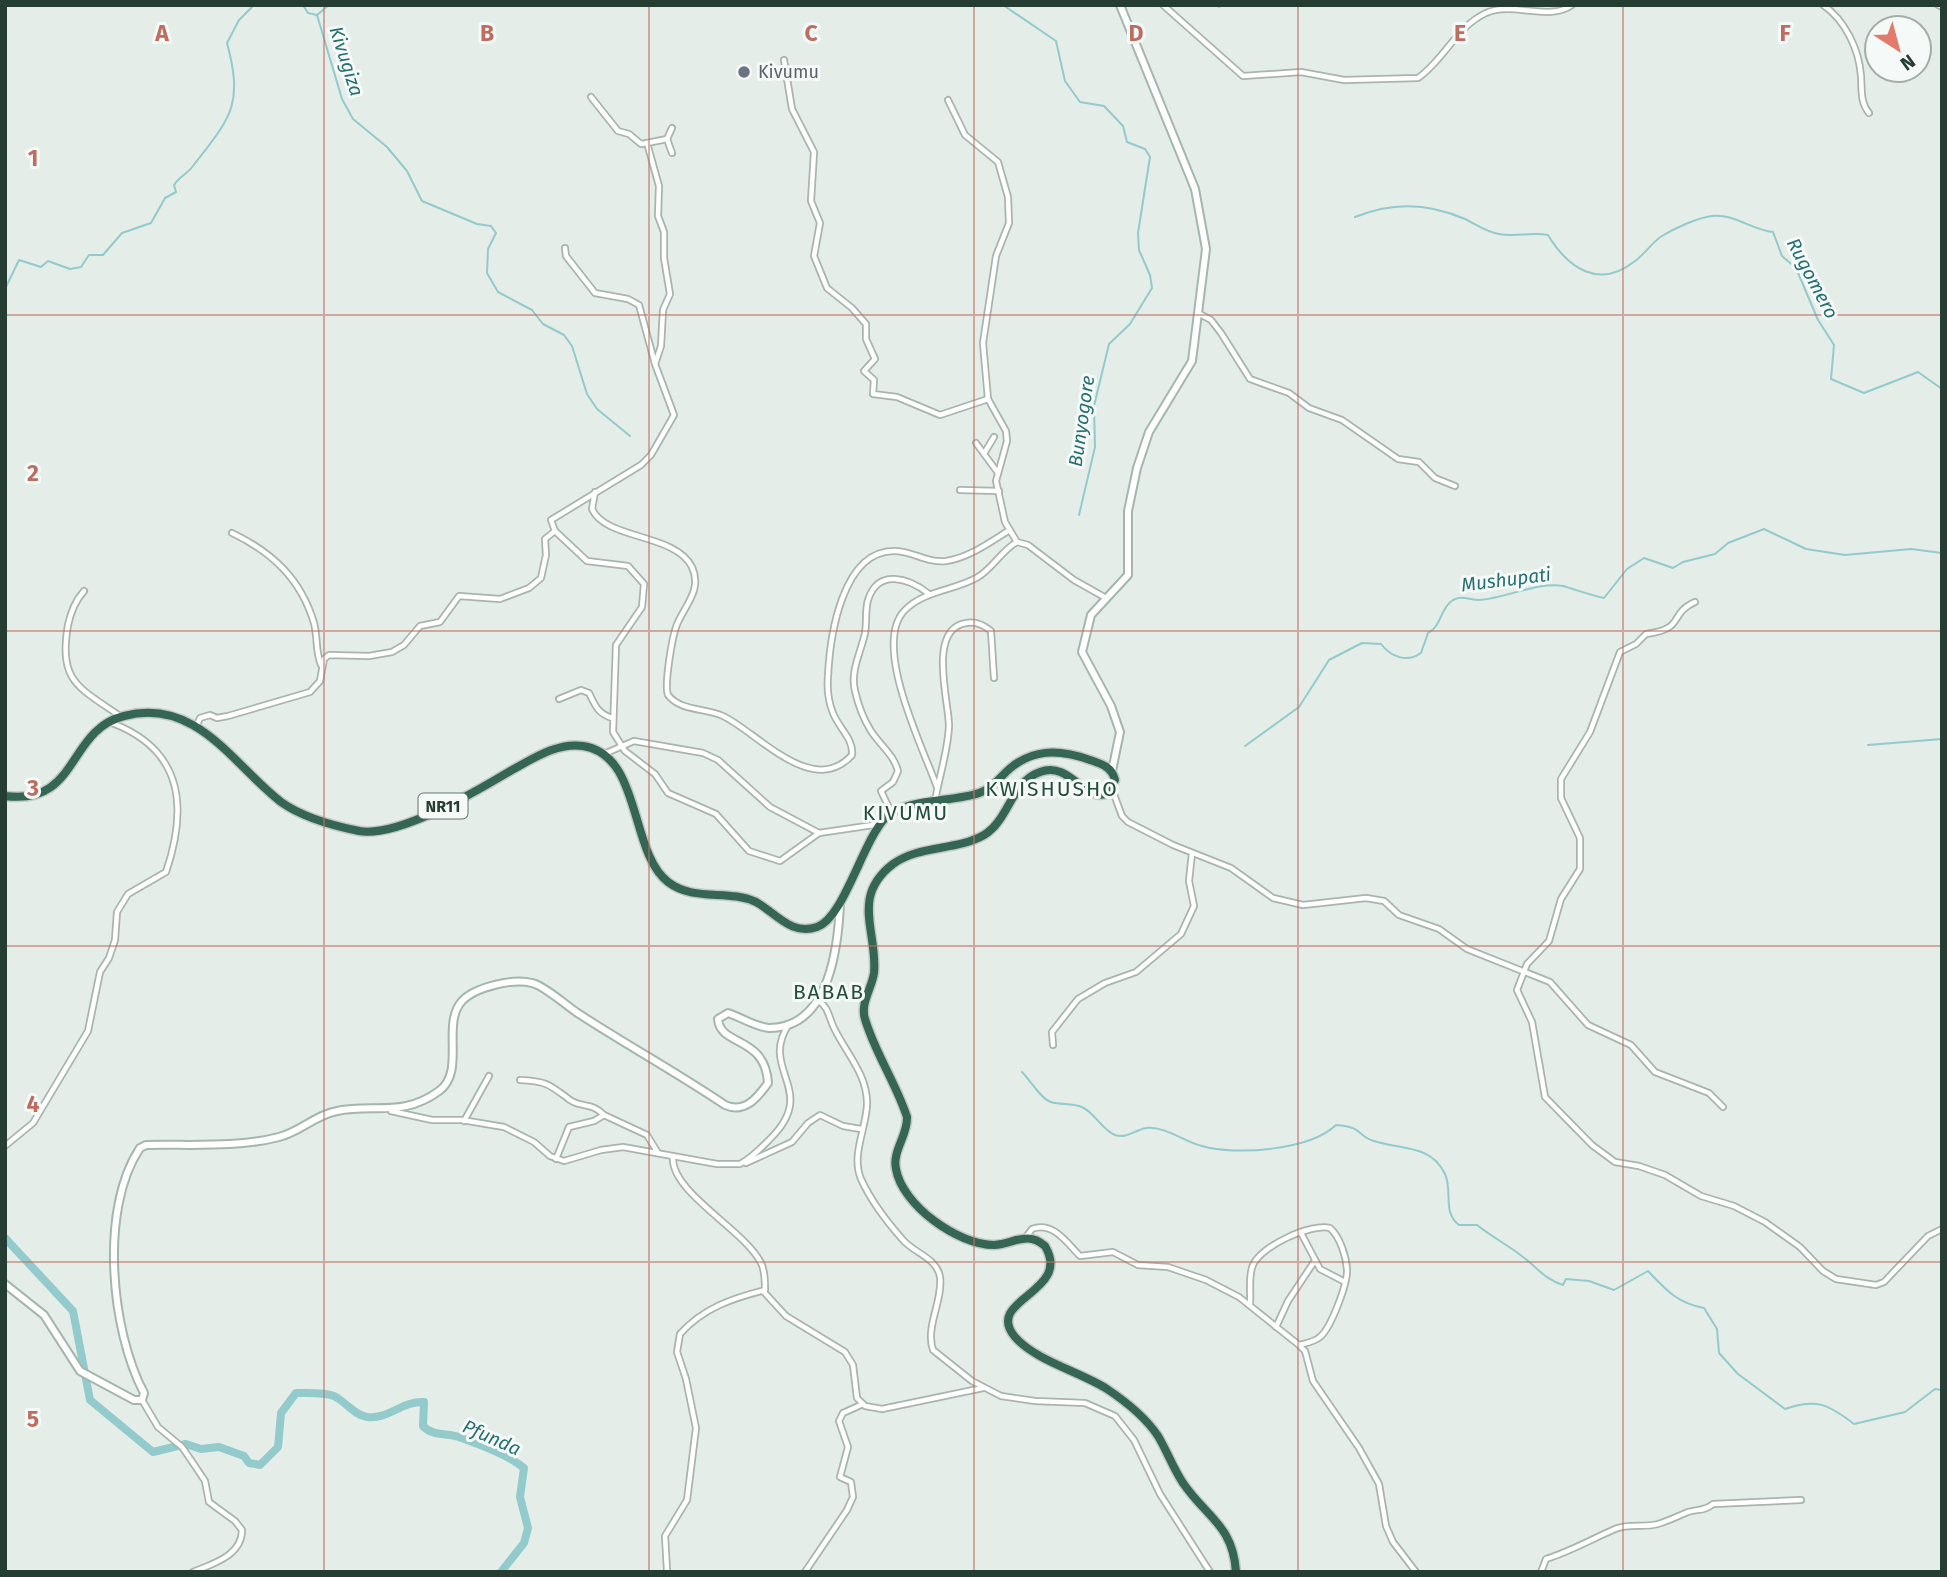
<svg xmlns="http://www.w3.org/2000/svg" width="1947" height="1577" viewBox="0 0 1947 1577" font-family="'Fira Sans',sans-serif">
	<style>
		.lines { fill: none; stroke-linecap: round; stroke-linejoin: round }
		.stream { stroke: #93cacb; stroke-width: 2 }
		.river { stroke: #93cacb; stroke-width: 8 }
		.street-casing { stroke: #a8b5ae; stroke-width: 8 }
		.secondary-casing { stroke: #a4b7ae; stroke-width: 10 }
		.highway-casing { stroke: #c2c9c6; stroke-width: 11 }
		.street { stroke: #fff; stroke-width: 4.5 }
		.secondary { stroke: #fff; stroke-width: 6 }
		.highway { stroke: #356655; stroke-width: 8 }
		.grid { fill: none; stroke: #bd6e61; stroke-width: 2; stroke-opacity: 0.55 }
		.worship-dot { fill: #6b7280; stroke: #f5f9f7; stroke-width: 2.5 }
		.labels { text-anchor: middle; stroke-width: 6; stroke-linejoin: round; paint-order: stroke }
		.shield { fill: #f5f9f7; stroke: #64756e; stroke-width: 2 }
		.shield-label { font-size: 16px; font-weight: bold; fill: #263d33 }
		.worship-label { font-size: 18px; fill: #5b616d; stroke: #f5f9f7; text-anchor: start }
		.water-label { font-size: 19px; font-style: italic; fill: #267072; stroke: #f5f9f7 }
		.quarter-label { font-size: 21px; letter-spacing: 2px; fill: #244d3d; stroke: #f5f9f7 }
		.grid-label { font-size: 23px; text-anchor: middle; font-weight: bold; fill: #bd6e61; stroke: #f5f9f7; stroke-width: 6; stroke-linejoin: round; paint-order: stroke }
	</style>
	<rect width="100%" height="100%" fill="#e5ede8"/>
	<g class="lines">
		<g class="stream">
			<polyline points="303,5 308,13 317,15 329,5"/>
			<polyline points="1003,5 1056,41 1065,81 1080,102 1104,106 1123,126 1127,142 1145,149 1150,157 1138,233 1139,250 1150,275 1152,288 1130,324 1109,344 1094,406 1095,447 1079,515"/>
			<polyline points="1219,7 1222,5"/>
			<polyline points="317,15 342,99 353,119 387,147 407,171 422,201 477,224 491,226 496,233 488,249 487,273 498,292 532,310 543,324 564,335 572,346 587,394 597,409 630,436"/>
			<path d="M1355 217C1391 202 1429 203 1465 219 1477 225 1486 232 1499 234 1515 237 1532 232 1548 235 1568 268 1599 290 1635 261 1645 254 1651 243 1662 236 1675 228 1697 218 1712 216 1733 213 1752 230 1773 232L1782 256 1796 268 1818 320 1834 345 1831 379 1864 393 1918 372 1942 389"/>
			<path d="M5 289 19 260 41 267 48 261 70 269 81 267 89 255H103L122 233 151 223 165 198 176 192 174 185C179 177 187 174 193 166 230 118 244 106 227 43L239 20 254 5"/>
			<polyline points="1868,745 1942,739"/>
			<path d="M1245 746 1299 707 1329 660 1362 643 1381 644C1391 657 1407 663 1421 653L1428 633C1442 626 1440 608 1453 600 1463 595 1469 600 1479 600 1503 599 1540 581 1563 586 1577 590 1590 595 1604 598L1627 569 1644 558 1673 568 1683 562 1715 554 1728 543 1764 529 1806 549 1845 555 1911 549 1942 553"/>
			<path d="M1022 1072C1031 1081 1041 1099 1051 1102 1061 1105 1072 1103 1082 1107 1095 1113 1102 1130 1115 1135 1127 1139 1135 1130 1146 1128 1166 1126 1184 1142 1202 1146 1236 1156 1310 1150 1336 1125 1365 1127 1356 1136 1374 1141 1401 1150 1431 1144 1445 1174 1453 1192 1442 1212 1459 1225H1477C1492 1237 1508 1245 1523 1257 1538 1268 1544 1279 1563 1285L1566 1279 1589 1281 1614 1290 1648 1271C1666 1290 1677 1303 1704 1308L1717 1329 1719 1353 1738 1374 1785 1409C1816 1398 1828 1404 1854 1424L1905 1412 1935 1389 1942 1390"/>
		</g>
		<path class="river" d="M5 1238 73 1311 90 1400 153 1452 186 1444 201 1449 219 1447 244 1456 249 1463 260 1465 278 1447 281 1413 296 1393C308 1393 323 1392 334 1396 346 1402 354 1415 367 1417 388 1420 401 1401 424 1402L423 1426C432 1436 446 1433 459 1437 480 1445 507 1454 524 1468L520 1497 528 1528 524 1543 501 1572"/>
		<defs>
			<g id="street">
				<path d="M1163 5 1243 76 1301 72 1344 80 1418 78C1444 60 1456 27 1486 13 1514 1 1548 22 1572 5"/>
				<path d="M1823 5C1845 20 1859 49 1861 76 1862 90 1860 102 1869 113"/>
				<polyline points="1938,5 1942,7"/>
				<polyline points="784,60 792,109 814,152 811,201 820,223 814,256 827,288 852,308 866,324 866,339 875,359 864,371 874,380 873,394 897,397 940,415 988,399"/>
				<polyline points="948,100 965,135 998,162 1008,197 1009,223 996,256 983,343 988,399 1006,431 1007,441 996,481 1005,522 1017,542"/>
				<polyline points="667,139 672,153"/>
				<polyline points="647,143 667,139 672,128"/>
				<polyline points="565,248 566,256 595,293 628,299 639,305 655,364"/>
				<polyline points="1198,313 1211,320 1221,333 1250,379 1289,393 1309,408 1342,420 1398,459 1419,462 1435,478 1455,486"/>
				<polyline points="976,443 998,473"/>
				<polyline points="985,452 994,437"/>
				<polyline points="960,490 999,491"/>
				<path d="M595 492 592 509C606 540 675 533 692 567 703 591 683 607 676 627 672 639 664 685 668 695 680 711 706 708 723 716 757 732 813 799 852 755 854 739 838 727 833 713 828 701 827 688 828 676 830 636 842 551 894 551 913 551 926 563 946 561 968 558 989 543 1008 531"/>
				<polyline points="555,531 587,561 628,566 644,584 642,607 616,645 613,732 625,751 655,774 668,793 716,814 749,851 780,861 819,833 880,824"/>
				<path d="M232 533C272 552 301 579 314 623 318 638 315 650 321 665"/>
				<path d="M84 591C75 601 71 611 68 625 58 681 78 687 120 716"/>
				<path d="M1695 602C1668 614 1686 629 1646 634L1636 644 1620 652 1590 732 1561 779V798L1580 838V869L1561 899 1549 941 1527 964 1517 990 1532 1022 1545 1097 1592 1145 1615 1162 1639 1166 1665 1175 1701 1196 1734 1206 1765 1222 1800 1247 1823 1271 1836 1279 1876 1285 1884 1282 1928 1236 1942 1229"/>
				<path d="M559 699 581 690 589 693C595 705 597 713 612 718"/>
				<polyline points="196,727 200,718 210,715 217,718 228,716 310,692 320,681 324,659 329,655 369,656 392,652 404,645 420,626 440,622 459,596 500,599 529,588 541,578 546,555 545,539 555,531 551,520 641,465 651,455 674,415 655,364 661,346 663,310 670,294 664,258 664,232 658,216 659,186 647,143 641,144 629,134 618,131 591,97"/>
				<polyline points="604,754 634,741 703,753 718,760 770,807 819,833"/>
				<path d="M937 787C923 748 871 644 905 610 925 590 954 591 978 577 993 568 1002 550 1017 542L1028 545 1074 580 1106 598"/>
				<polyline points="1112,789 1122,816 1128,822 1173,845 1231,868 1273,898 1303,905 1366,898 1384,901 1399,915 1439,929 1467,949 1550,982 1588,1025 1631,1045 1655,1072 1709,1093 1723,1107"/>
				<path d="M935 801C939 777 948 751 949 726 949 702 927 629 966 623 975 621 984 625 991 631L994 678"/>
				<path d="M891 812 881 791 893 782 898 771C894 755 880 745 871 731 864 720 858 704 855 691 850 671 861 652 865 633 867 622 865 610 868 600 878 568 909 578 929 594"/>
				<path d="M819 1001C829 1008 829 1018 834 1028 846 1053 868 1075 867 1105 866 1129 851 1155 861 1179 871 1201 887 1222 903 1240 914 1253 937 1258 940 1277 943 1301 925 1327 933 1350L972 1381 1001 1396 1035 1401 1085 1403 1115 1416 1134 1440 1160 1494 1210 1572"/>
				<polyline points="1053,1045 1052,1032 1078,999 1105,983 1136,972 1181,934 1194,906 1189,881 1192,853"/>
				<path d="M520 1080C547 1081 550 1085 570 1100 581 1108 592 1102 604 1115"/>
				<path d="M391 1111 432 1120H462L504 1127 534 1142 550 1156 564 1161 601 1150 623 1147 717 1164H740C752 1158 761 1148 770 1139 820 1090 758 1070 789 1024"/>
				<polyline points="464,1121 489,1076"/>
				<path d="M5 1146 33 1123 88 1031 100 972 109 958 115 940 117 912 128 894 166 872C188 807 183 750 112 723"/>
				<polyline points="556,1159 569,1127 594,1121 604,1115 647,1135 658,1153"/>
				<polyline points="746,1163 792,1142 808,1123 820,1115 843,1126 861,1129"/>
				<polyline points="1301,1233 1320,1269 1345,1282"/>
				<path d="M1026 1237 1032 1229C1053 1221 1067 1243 1080 1256L1113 1252 1138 1265 1168 1267 1206 1280 1239 1297 1299 1345 1305 1351 1313 1381 1359 1448 1379 1484 1386 1526 1393 1542 1416 1572"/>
				<polyline points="763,1291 786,1316 845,1352 853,1365 857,1398 865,1406 882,1409 983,1388"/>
				<path d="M1250 1304C1251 1292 1248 1276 1253 1265 1261 1246 1311 1223 1330 1228 1340 1237 1346 1256 1347 1269 1348 1283 1331 1328 1320 1337 1314 1342 1307 1343 1299 1345"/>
				<polyline points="1276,1327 1288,1301 1314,1262"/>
				<path d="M142 1400 158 1427 182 1447 191 1460 205 1481 209 1502 235 1521 242 1530C242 1556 212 1564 193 1572"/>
				<path d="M667 1570 665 1536 687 1500 696 1428 686 1379 677 1352 680 1334C703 1308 733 1298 765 1290 765 1281 765 1270 761 1263 745 1230 670 1192 673 1157"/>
				<polyline points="805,1572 847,1510 853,1497 851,1482 840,1477 848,1447 839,1421 843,1413 863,1404"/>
				<path d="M1541 1572 1546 1559C1569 1552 1592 1539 1615 1529 1629 1523 1644 1528 1658 1524 1668 1521 1678 1516 1688 1512 1698 1509 1705 1511 1713 1504L1801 1500"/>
			</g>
			<g id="secondary">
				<polyline points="1112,771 1120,732 1111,706 1082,652 1091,615 1128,575 1128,511 1137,468 1149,432 1192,361 1206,249 1195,189 1120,5"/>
				<path d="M5 1284 44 1315 80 1371 134 1400H142L144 1393C111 1331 99 1209 140 1148L146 1145C189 1144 237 1148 279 1137 300 1132 315 1115 337 1111 374 1103 402 1118 439 1091 466 1072 441 1024 462 1001 475 987 514 978 532 983 543 985 566 1005 576 1012 625 1044 676 1072 725 1105 745 1114 758 1097 768 1083 765 1035 720 1047 718 1019L728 1013C741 1017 755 1027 769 1028 829 1028 838 949 840 904"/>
			</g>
			<path id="highway" d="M5 796C79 806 67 730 124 716 197 697 234 766 281 802 302 817 334 826 359 831 398 838 477 791 512 770 534 758 558 742 583 746 642 755 629 852 668 882 694 902 728 889 756 902 776 913 791 936 817 927 844 918 862 842 886 817 904 799 954 802 979 793 991 789 998 780 1006 772 1031 748 1059 749 1090 760 1102 764 1112 767 1115 780L1106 794C1083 801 1070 761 1040 772 1011 782 1009 820 984 835 956 851 919 845 893 864 850 897 878 932 874 973 872 988 860 1003 865 1019 875 1053 896 1083 907 1117 908 1135 892 1151 896 1169 902 1205 958 1245 994 1245 1014 1244 1027 1230 1045 1246 1073 1293 983 1299 1015 1337 1036 1361 1081 1372 1107 1389 1125 1401 1146 1418 1158 1436 1167 1451 1173 1468 1183 1483 1206 1517 1233 1525 1236 1572"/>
		</defs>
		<use href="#street" class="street-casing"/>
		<use href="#secondary" class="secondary-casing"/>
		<use href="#highway" class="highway-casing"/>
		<use href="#street" class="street"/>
		<use href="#secondary" class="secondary"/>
		<use href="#highway" class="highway"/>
	</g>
	<path class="grid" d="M324 5V1572M649 5V1572M974 5V1572M1298 5V1572M1623 5V1572M5 315H1942M5 631H1942M5 946H1942M5 1262H1942"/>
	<circle class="worship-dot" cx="744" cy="72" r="7"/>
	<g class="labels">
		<rect class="shield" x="418.5" y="793.5" width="49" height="25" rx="5"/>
		<g class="shield-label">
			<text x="443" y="812">NR11</text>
		</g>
		<g class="worship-label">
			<text x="758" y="78">Kivumu</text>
		</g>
		<g class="water-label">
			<text transform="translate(347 61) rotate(72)" y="7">Kivugiza</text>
			<text transform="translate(1813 278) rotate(62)" y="7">Rugomero</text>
			<text transform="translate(1081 421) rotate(-82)" y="7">Bunyogore</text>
			<text transform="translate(1506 579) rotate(-7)" y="7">Mushupati</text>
			<text transform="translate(492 1437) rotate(24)" y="7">Pfunda</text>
		</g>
		<g class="quarter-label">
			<text x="1052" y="796">KWISHUSHO</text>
			<text x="906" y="820">KIVUMU</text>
			<text x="829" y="999">BABAB</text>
		</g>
	</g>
	<g class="grid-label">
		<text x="162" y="41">A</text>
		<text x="487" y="41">B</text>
		<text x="811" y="41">C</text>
		<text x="1136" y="41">D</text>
		<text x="1460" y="41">E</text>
		<text x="1785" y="41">F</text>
		<text x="33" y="166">1</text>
		<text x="33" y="481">2</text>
		<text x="33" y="796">3</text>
		<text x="33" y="1112">4</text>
		<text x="33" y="1427">5</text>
	</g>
	<rect width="1947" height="1577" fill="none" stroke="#263d33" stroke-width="14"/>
	<g transform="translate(1898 49) rotate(144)"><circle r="33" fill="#f5f9f7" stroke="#a2aea9" stroke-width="2"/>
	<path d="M0-5L12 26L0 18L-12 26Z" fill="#e37a6c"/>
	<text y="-10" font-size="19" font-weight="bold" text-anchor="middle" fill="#263d33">N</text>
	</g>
</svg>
